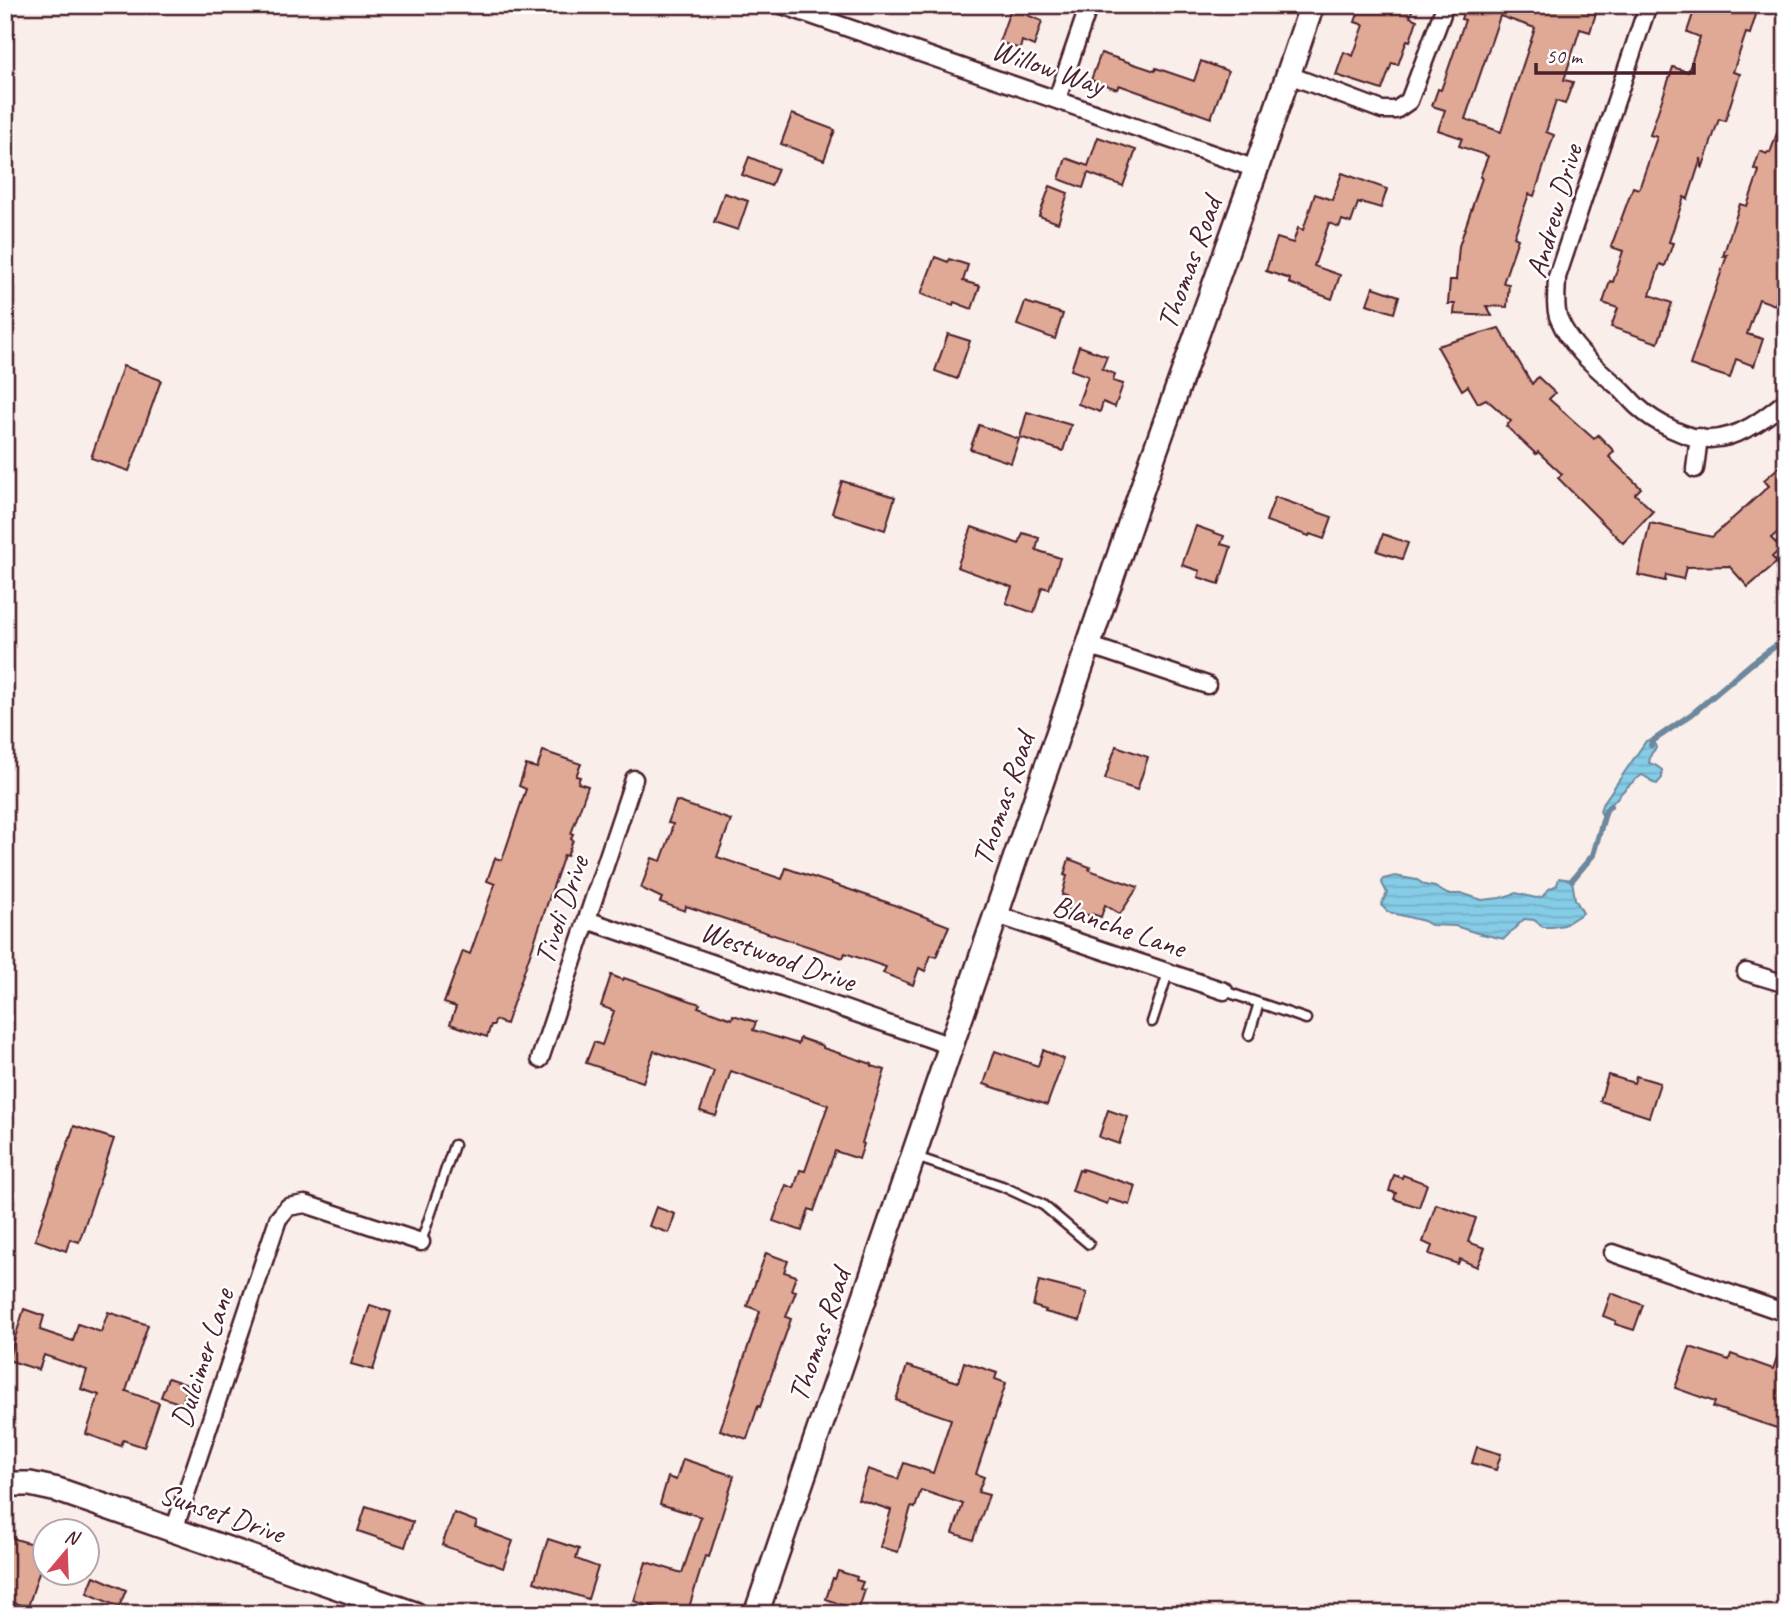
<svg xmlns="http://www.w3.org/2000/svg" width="1791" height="1619" viewBox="0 0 1791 1619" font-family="Caveat,sans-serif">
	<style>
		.water { fill: url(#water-rules); stroke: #6d879c; stroke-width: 2 }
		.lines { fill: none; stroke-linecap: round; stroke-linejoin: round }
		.stream { stroke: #6d879c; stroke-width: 6 }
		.building { fill: #e0a996; stroke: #4a1f2b; stroke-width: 2; fill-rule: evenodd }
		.lane-casing { stroke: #4a1f2b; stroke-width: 13 }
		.street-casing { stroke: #4a1f2b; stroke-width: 21 }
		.secondary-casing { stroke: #4a1f2b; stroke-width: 28 }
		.lane { stroke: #fff; stroke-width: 8 }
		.street { stroke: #fff; stroke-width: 16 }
		.secondary { stroke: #fff; stroke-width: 23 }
		.labels { text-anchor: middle; stroke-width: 5; stroke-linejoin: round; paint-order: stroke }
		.street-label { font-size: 30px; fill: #4a1f2b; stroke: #fff }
	</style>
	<defs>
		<pattern id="water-rules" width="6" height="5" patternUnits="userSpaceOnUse" patternTransform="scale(1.75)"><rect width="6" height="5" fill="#85cce7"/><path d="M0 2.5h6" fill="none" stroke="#74afc6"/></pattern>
	</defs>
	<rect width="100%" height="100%" fill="#f9eeea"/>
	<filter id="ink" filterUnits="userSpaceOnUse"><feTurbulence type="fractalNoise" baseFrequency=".0143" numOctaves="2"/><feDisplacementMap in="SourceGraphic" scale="14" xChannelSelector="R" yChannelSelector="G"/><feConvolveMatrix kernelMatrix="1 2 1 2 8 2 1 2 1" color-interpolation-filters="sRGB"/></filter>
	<g filter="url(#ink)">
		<g class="water">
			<path d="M1654 740 1656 748 1651 754 1649 763 1655 765 1662 770V778L1657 784 1653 783 1649 779 1642 775C1626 785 1615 801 1602 815L1600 811 1602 805 1646 741Z"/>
			<polygon points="1395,876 1417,880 1425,885 1435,887 1447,894 1464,894 1482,900 1500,898 1516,893 1536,898 1542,897 1549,889 1557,885 1559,878 1572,880 1575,899 1583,913 1564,925 1552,927 1543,927 1534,920 1524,919 1504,939 1477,933 1455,926 1431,925 1424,921 1388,912 1381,905 1387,893 1382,883 1383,879"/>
		</g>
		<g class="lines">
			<g class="stream">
				<polyline points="1651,745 1654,740 1692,714 1751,664 1786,638"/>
				<polyline points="1572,880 1593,855 1606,810 1610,806"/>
			</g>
		</g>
		<g class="building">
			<polygon points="1012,5 1031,5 1027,15 1042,21 1034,46 1022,41 1020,49 999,42"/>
			<polygon points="1361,5 1414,5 1410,17 1417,20 1410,41 1407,40 1398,65 1392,63 1382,90 1336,75 1344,52 1353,56 1364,25 1355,22"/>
			<path d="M1466 5H1596L1595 9 1597 10 1590 32 1580 29 1564 80 1573 82 1565 104 1556 101 1546 132 1554 135 1534 196 1529 194 1514 237 1518 239 1503 283 1509 284 1507 307 1486 306 1492 316 1454 314 1455 304H1448L1450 280H1456L1459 246 1482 178 1480 177 1488 156 1459 146 1462 138 1438 130 1445 110 1432 106 1438 89 1441 90 1465 20 1461 19ZM1500 16 1535 28 1501 132 1465 119Z"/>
			<polygon points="1696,5 1759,5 1750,34 1746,33 1733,72 1740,74 1725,121 1719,119 1702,169 1701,158 1688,199 1684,197 1669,242 1673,243 1665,266 1660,264 1650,295 1672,303 1658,343 1611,327 1618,308 1603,303 1610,281 1613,282 1623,251 1611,247 1633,187 1639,189 1657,137 1650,135 1673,67 1688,72 1700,37 1687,32"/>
			<polygon points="1101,53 1155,71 1156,68 1194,81 1201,61 1228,71 1211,118 1119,85 1117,89 1091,80"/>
			<polygon points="792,114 835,130 824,160 781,144"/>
			<polygon points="1783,116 1786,117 1786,273 1775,305 1759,299 1747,334 1763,339 1754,366 1736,359 1730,378 1690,365 1727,255 1723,256 1740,204 1747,206 1759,171 1754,169 1760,151 1767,154 1768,152 1770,153"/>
			<polygon points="1098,137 1136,150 1123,186 1088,173 1083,188 1059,179 1066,158 1088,166"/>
			<polygon points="749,157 778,169 771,186 742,175"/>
			<polygon points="1342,173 1387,189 1381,208 1361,202 1361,204 1358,203 1351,223 1342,220 1339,227 1329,223 1314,266 1340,275 1332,299 1289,283 1290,279 1266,271 1277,238 1293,243 1298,228 1303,230 1315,194 1332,200"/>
			<polygon points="1050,186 1068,193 1058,223 1039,216"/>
			<polygon points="724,193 748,201 738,230 714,222"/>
			<polygon points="935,257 948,262 949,259 968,265 963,281 980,286 972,309 954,302 953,305 921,294"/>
			<polygon points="1373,287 1399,296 1394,313 1367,304"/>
			<polygon points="1025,302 1063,314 1055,339 1017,325"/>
			<polygon points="1499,328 1532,384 1538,377 1555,393 1549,399 1594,439 1598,435 1614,451 1609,457 1641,488 1635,494 1653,511 1623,543 1558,478 1562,474 1538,452 1536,454 1506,426 1511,421 1486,399 1478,403 1468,386 1462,390 1437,346"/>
			<polygon points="948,334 970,341 957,379 935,371"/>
			<polygon points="1079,346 1107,356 1102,369 1115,374 1113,381 1123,384 1115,407 1103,402 1100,412 1078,404 1088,376 1071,370"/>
			<polygon points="123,366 161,380 129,471 91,458"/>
			<polygon points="1027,412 1071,425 1063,451 1020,437"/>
			<polygon points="979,425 1019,439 1011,463 970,449"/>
			<polygon points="1786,461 1786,525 1771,538 1781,548 1772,557 1777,562 1748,587 1729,566 1686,567 1683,579 1666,575 1665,581 1638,575 1650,523 1712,537 1769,486 1764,480"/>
			<polygon points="842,481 895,497 885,530 832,513"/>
			<polygon points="1275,497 1332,517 1324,539 1310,534 1309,536 1266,521"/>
			<polygon points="1196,526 1224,536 1221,544 1231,547 1219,584 1198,577 1200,571 1182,565"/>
			<polygon points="972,527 1019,544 1023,533 1039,538 1036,550 1060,558 1049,589 1042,587 1034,613 1006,603 1012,587 957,567"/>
			<polygon points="1383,534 1408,543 1402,559 1377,551"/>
			<polygon points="1116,746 1148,757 1137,790 1105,779"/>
			<polygon points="543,751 581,764 576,776 580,777 578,783 588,786 571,834 573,834 571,839 573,840 567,856 564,855 506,1024 495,1020 494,1025 491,1025 487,1037 450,1024 456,1007 444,1003 463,951 470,954 488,903 495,884 487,881 495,858 502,860 526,789 519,786 526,765 537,768"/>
			<polygon points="676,801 731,820 717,857 782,879 786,868 889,903 949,926 936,957 931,955 925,971 919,968 913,985 883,973 886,967 845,953 843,958 686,906 685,911 660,902 662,898 641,888 652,858 661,861 672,831 671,830 673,824 668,823"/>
			<polygon points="1069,859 1090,867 1089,870 1138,887 1120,914 1105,905 1101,917 1092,914 1091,916 1063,908 1067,896 1062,895 1067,876 1064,875"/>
			<polygon points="611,975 623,980 624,978 700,1004 698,1007 732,1019 733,1015 756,1022 753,1030 798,1044 800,1038 823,1046 823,1048 872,1064 872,1066 885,1070 862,1143 864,1144 859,1159 835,1151 814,1211 809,1209 802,1231 773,1221 786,1185 794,1188 800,1170 805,1171 828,1105 731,1071 716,1116 700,1111 714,1071 654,1051 643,1082 586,1063 594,1042 602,1045 614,1011 601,1006"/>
			<polygon points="1043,1050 1064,1059 1047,1105 984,1084 995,1051 1038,1066"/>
			<polygon points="1608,1075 1634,1083 1636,1076 1660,1083 1649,1117 1600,1101"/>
			<polygon points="1108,1110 1128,1117 1119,1144 1099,1137"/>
			<polygon points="74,1126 114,1139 79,1242 70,1239 66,1251 35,1240"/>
			<polygon points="1082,1169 1136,1186 1130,1205 1109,1199 1107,1204 1072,1191 1079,1170 1082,1171"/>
			<polygon points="1394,1175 1402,1178 1403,1175 1427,1184 1419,1207 1394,1199 1396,1193 1389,1191"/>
			<polygon points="1436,1204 1476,1218 1468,1242 1485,1248 1477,1267 1460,1259 1458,1264 1429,1254 1432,1246 1423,1242"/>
			<polygon points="656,1207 675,1214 669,1233 649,1226"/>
			<polygon points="766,1253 788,1261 784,1272 796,1276 791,1290 796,1291 786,1317 791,1319 760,1407 758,1406 747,1439 720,1430 760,1311 747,1306"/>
			<polygon points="1039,1281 1087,1293 1080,1321 1045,1312 1046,1310 1033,1306"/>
			<polygon points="1611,1293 1643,1305 1634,1330 1615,1324 1616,1321 1603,1316"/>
			<polygon points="370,1305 391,1312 373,1370 351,1364"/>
			<polygon points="24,1309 44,1316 40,1330 73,1341 78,1324 101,1332 108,1312 148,1325 126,1391 159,1403 144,1447 123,1440 121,1446 86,1434 99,1395 81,1389 87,1370 44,1355 39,1370 8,1360"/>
			<polygon points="1783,1340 1786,1340 1786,1431 1713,1407 1715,1402 1675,1388 1690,1347 1729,1360 1731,1354 1773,1369"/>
			<polygon points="964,1362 997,1373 995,1379 1006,1383 976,1474 984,1477 978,1492 989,1495 973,1540 953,1533 963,1504 921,1490 915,1508 911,1507 898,1552 880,1547 891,1510 858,1499 868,1469 898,1479 904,1463 933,1473 951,1419 896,1400 907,1366 958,1382"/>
			<polygon points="168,1378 188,1385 182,1404 161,1397"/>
			<polygon points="1477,1447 1501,1454 1496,1470 1472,1463"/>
			<polygon points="683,1459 734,1476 709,1557 705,1556 687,1614 676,1614 634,1601 646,1562 682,1573 701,1517 660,1504 668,1477 676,1480"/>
			<polygon points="366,1506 413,1522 405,1547 358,1531"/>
			<polygon points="454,1513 477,1522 475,1527 513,1541 503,1568 442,1545"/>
			<polygon points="5,1536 46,1548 46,1571 40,1569 28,1607 5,1600"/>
			<polygon points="548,1539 579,1549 576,1559 598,1567 588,1599 534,1582"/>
			<polygon points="838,1571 857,1577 856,1580 863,1582 860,1589 865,1590 858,1611 826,1599 833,1578 835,1579"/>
			<polygon points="94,1576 126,1590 119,1607 87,1593"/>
		</g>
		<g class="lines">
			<defs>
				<g id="lane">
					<polyline points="1224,991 1306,1019"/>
					<polyline points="1152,1022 1168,973"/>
					<polyline points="1249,1035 1259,1003"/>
					<polyline points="916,1157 1002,1186 1043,1205 1089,1244"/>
					<polyline points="421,1242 454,1145"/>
				</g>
				<g id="street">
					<polyline points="782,5 1256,169"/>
					<path d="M1648 5 1557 277C1557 289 1554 308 1559 319 1571 347 1593 365 1615 384 1624 391 1630 400 1638 407 1654 422 1688 440 1710 439 1740 438 1764 419 1786 401"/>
					<polyline points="1289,75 1382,110 1396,110 1409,101 1442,14"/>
					<polyline points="1057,99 1089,5"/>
					<polyline points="1695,469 1699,437"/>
					<polyline points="1088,645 1207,685"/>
					<polyline points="997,915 1224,991"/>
					<polyline points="587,920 951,1046"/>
					<polyline points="1746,972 1786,984"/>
					<polyline points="540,1059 634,779"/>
					<polyline points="1613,1253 1786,1313"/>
					<polyline points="174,1530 278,1219 288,1207 305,1204 421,1242"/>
				</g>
				<g id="secondary">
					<polyline points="5,1484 30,1484 58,1490 415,1614"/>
					<polyline points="756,1614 1153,457 1256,169 1312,5"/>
				</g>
			</defs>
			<use href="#lane" class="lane-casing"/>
			<use href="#street" class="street-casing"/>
			<use href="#secondary" class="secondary-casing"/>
			<use href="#lane" class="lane"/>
			<use href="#street" class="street"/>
			<use href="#secondary" class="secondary"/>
		</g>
	</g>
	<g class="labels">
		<g class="street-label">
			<text transform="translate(1048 67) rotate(19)" y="10">Willow Way</text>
			<text transform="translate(1554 211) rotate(-74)" y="10">Andrew Drive</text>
			<text transform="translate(1189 263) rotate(-70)" y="10">Thomas Road</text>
			<text transform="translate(1003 799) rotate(-71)" y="10">Thomas Road</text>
			<text transform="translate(561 910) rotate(-71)" y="10">Tivoli Drive</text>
			<text transform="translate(1119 926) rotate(19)" y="10">Blanche Lane</text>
			<text transform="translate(778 956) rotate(19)" y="10">Westwood Drive</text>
			<text transform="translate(819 1335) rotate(-71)" y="10">Thomas Road</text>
			<text transform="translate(202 1358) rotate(-72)" y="10">Dulcimer Lane</text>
			<text transform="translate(222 1513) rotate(19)" y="10">Sunset Drive</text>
		</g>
	</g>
	<rect width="1791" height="1619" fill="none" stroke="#fff" stroke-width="28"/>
	<rect x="14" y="14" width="1763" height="1591" fill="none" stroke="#4a1f2b" stroke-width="2.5" filter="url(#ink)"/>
	<g transform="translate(66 1552) rotate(19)"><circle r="33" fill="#ffffff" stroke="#b7a5aa" stroke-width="2"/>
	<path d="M0-5L12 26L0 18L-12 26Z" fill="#d1495b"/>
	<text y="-10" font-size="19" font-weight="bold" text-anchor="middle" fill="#4a1f2b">N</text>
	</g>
	<path d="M1536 63v10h158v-10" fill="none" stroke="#4a1f2b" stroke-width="3.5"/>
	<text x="1546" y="63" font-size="21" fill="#4a1f2b" stroke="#ffffff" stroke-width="5" paint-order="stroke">50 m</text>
</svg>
